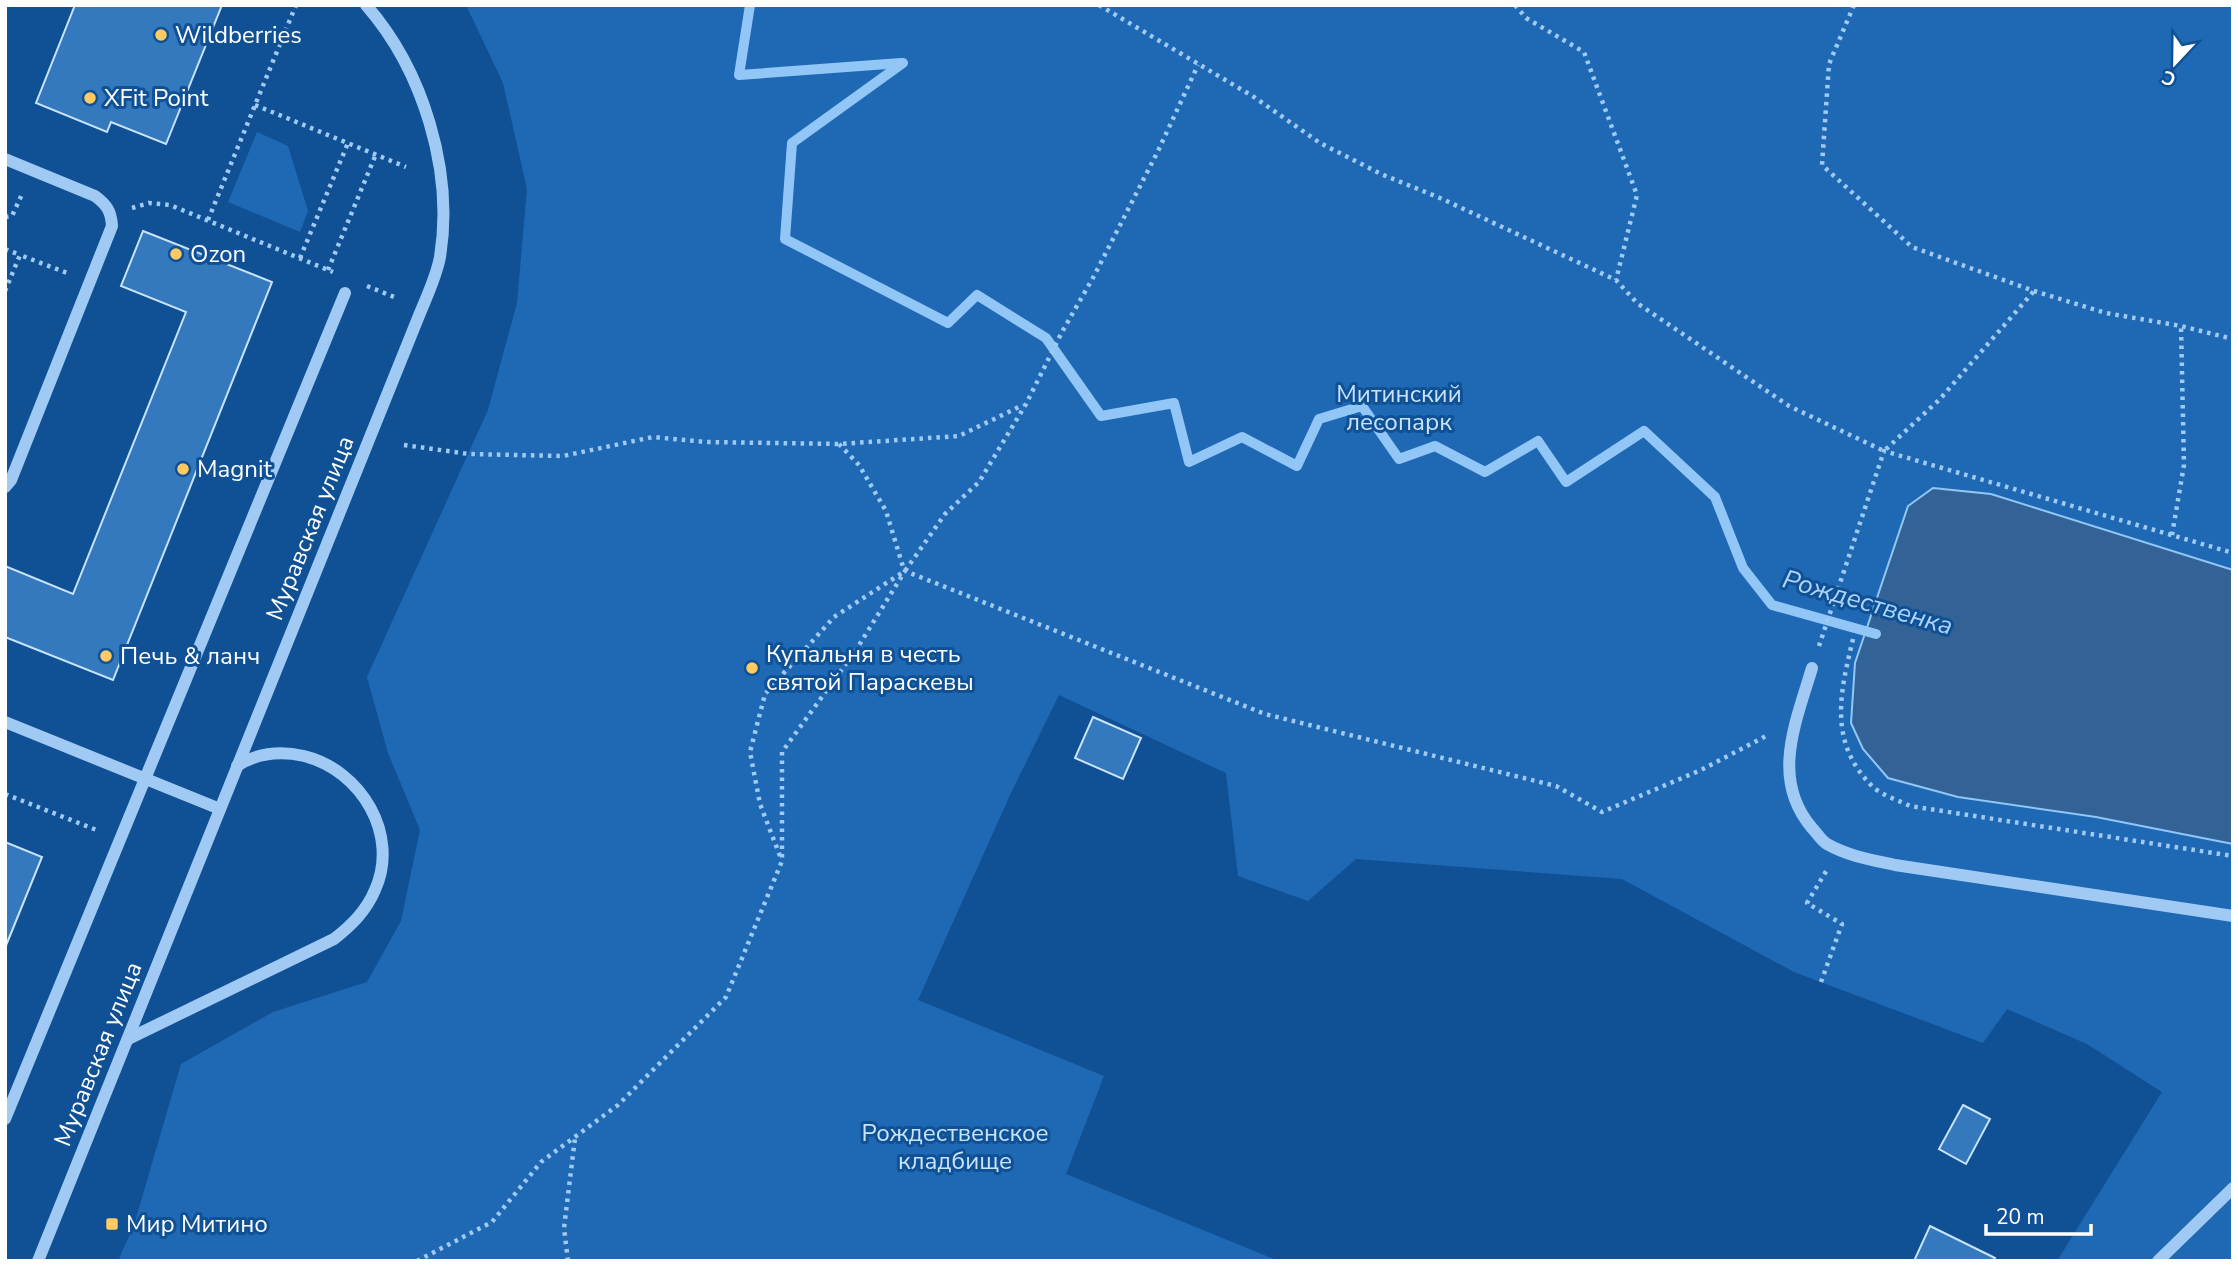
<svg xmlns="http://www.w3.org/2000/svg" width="2238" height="1266" viewBox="0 0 2238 1266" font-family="'Nunito Sans',sans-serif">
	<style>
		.green { fill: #1f69b4 }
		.water { fill: #336396; stroke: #91c6f7; stroke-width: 2 }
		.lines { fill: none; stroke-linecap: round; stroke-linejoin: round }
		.stream { stroke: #91c6f7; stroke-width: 10 }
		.building { fill: #3478bd; stroke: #c8e3fe; stroke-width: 2 }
		.path { stroke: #a0caf4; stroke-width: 4.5; stroke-dasharray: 3.5 5; stroke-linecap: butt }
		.minor { stroke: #a0caf4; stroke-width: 12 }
		.poi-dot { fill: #ffca62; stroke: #105196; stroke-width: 2.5 }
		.labels { text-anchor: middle; stroke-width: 6; stroke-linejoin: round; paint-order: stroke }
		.poi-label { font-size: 24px; fill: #fff; stroke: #105196; text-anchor: start }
		.park-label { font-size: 24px; fill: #c8e3fe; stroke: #105196 }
		.street-label { font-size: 24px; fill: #fff; stroke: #105196 }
		.water-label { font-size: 26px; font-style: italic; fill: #acd4fb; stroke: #105196 }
	</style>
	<rect width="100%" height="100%" fill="#105196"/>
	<g class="green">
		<polygon points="466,5 2233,5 2233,570 1992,494 1933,488 1908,507 1855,663 1851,723 1888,778 1958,797 2096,817 2233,844 2233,1261 2057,1261 2162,1092 2087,1044 2007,1009 1983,1043 1794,972 1622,879 1356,859 1308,901 1238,876 1226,773 1059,695 1010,795 918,1000 1104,1076 1066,1174 1279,1261 118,1261 134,1225 181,1064 273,1012 367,982 401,921 420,830 388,753 367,677 488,410 517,303 527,189 503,83"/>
		<polygon points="257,132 288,146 308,211 300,232 228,202"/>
	</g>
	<polygon class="water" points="1933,488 1991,494 2233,570 2233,844 2096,817 1958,797 1888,778 1863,749 1851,723 1855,663 1908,506"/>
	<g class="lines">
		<g class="stream">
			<polyline points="750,5 739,75 901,63"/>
			<polyline points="903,63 792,143 785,239 948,323 977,295 1046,338 1101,416 1174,403 1189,462 1242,437 1297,466 1319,419 1362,406 1399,459 1435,446 1485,472 1538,441 1566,482 1644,431 1715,497 1743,568 1772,605 1876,634"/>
		</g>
	</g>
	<g class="building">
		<polygon points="75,5 222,5 166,144 111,122 107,132 36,103"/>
		<polygon points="143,231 272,282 113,680 5,637 5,566 73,594 186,312 121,286"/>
		<polygon points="1093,717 1141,738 1123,779 1075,758"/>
		<polygon points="5,842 42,857 5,948"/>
		<polygon points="1963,1105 1990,1119 1966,1164 1939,1149"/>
		<polygon points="1930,1226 1995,1258 1993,1261 1914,1261"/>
	</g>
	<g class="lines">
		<g class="path">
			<polyline points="1099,5 1254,97 1320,143 1381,174 1440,198 1616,280 1637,303 1789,406 1884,451 1940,399 2034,291"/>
			<polyline points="1515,5 1526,18 1584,52 1637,195 1616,280"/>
			<polyline points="1854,5 1829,64 1822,165 1912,247 2034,291 2106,313 2181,326 2233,339"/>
			<polyline points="255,105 406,167"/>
			<polyline points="132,208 149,203 170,205 333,272"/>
			<polyline points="5,217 12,216 23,192"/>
			<polyline points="208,220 296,5"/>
			<polyline points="5,249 20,255"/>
			<polyline points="300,258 348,143"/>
			<polyline points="328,270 376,154"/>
			<polyline points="367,286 394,297"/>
			<polyline points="5,291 20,255 70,274"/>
			<polyline points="839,444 859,465 886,511 904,570"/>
			<polyline points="404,445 469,454 563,456 653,437 706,442 839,444 959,436 1023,405"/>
			<polyline points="2172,535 2184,465 2181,326"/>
			<path d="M1853 639C1840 693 1828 742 1872 786 1881 795 1898 800 1910 806L2233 856"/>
			<polyline points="1819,646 1884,451 2233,553"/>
			<polyline points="5,794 99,831"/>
			<polyline points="780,856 760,804 750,752 765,694 834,617 905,571 945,514 979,482 1026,404 1062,332 1094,276 1158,151 1198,65"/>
			<polyline points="1821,982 1842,924 1807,903 1828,868"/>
			<polyline points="417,1261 492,1222 541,1162 618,1105 726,997 782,861 782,752 856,650 905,571 1265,714 1556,786 1602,812 1701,770 1768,735"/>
			<polyline points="568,1261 564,1228 575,1138"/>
		</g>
		<g class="minor">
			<path d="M5 159 95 196C107 205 111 211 112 226L11 480 5 487"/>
			<path d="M1812 668C1796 722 1770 779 1812 828 1817 833 1821 840 1827 844 1848 856 1872 860 1895 865L2233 916"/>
			<polyline points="5,722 220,809"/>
			<path d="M128 1039 334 939C352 925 366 911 375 890 400 835 361 770 304 756 281 751 257 753 237 766"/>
			<polyline points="5,1119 345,293"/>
			<path d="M38 1261 416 323C424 302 436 279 440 257 454 171 423 70 366 5"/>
			<polyline points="2158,1261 2233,1188"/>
		</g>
	</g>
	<g class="poi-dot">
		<circle cx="161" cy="35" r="7"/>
		<circle cx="90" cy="98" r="7"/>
		<circle cx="176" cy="254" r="7"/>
		<circle cx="183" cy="469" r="7"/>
		<circle cx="106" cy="656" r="7"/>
		<circle cx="752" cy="668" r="7"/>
		<rect x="105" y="1217" width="14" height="14" rx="3.5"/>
	</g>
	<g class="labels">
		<g class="poi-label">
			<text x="175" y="43">Wildberries</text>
			<text x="104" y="106">XFit Point</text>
			<text x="190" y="262">Ozon</text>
			<text x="197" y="477">Magnit</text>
			<text x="766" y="662">Купальня в честь<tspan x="766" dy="28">святой Параскевы</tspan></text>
			<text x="120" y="664">Печь &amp; ланч</text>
			<text x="126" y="1232">Мир Митино</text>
		</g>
		<g class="park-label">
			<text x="1399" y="402">Митинский<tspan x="1399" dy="28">лесопарк</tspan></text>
			<text x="955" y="1141">Рождественское<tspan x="955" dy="28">кладбище</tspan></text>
		</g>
		<g class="street-label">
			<text transform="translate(310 528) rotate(-68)" y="8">Муравская улица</text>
			<text transform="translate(98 1054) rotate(-68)" y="8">Муравская улица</text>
		</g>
		<g class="water-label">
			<text transform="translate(1868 602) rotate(16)" y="9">Рождественка</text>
		</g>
	</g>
	<rect width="2238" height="1266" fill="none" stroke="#ffffff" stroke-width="14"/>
	<g transform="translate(2175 63) rotate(202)" stroke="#105196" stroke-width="5" paint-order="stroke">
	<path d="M0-5L12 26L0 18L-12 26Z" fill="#ffffff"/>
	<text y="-10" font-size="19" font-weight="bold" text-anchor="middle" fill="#ffffff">С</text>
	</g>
	<path d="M1986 1224v10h105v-10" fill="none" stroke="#ffffff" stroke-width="3.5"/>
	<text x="1996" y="1224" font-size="21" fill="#ffffff" stroke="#105196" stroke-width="5" paint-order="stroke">20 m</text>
</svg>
